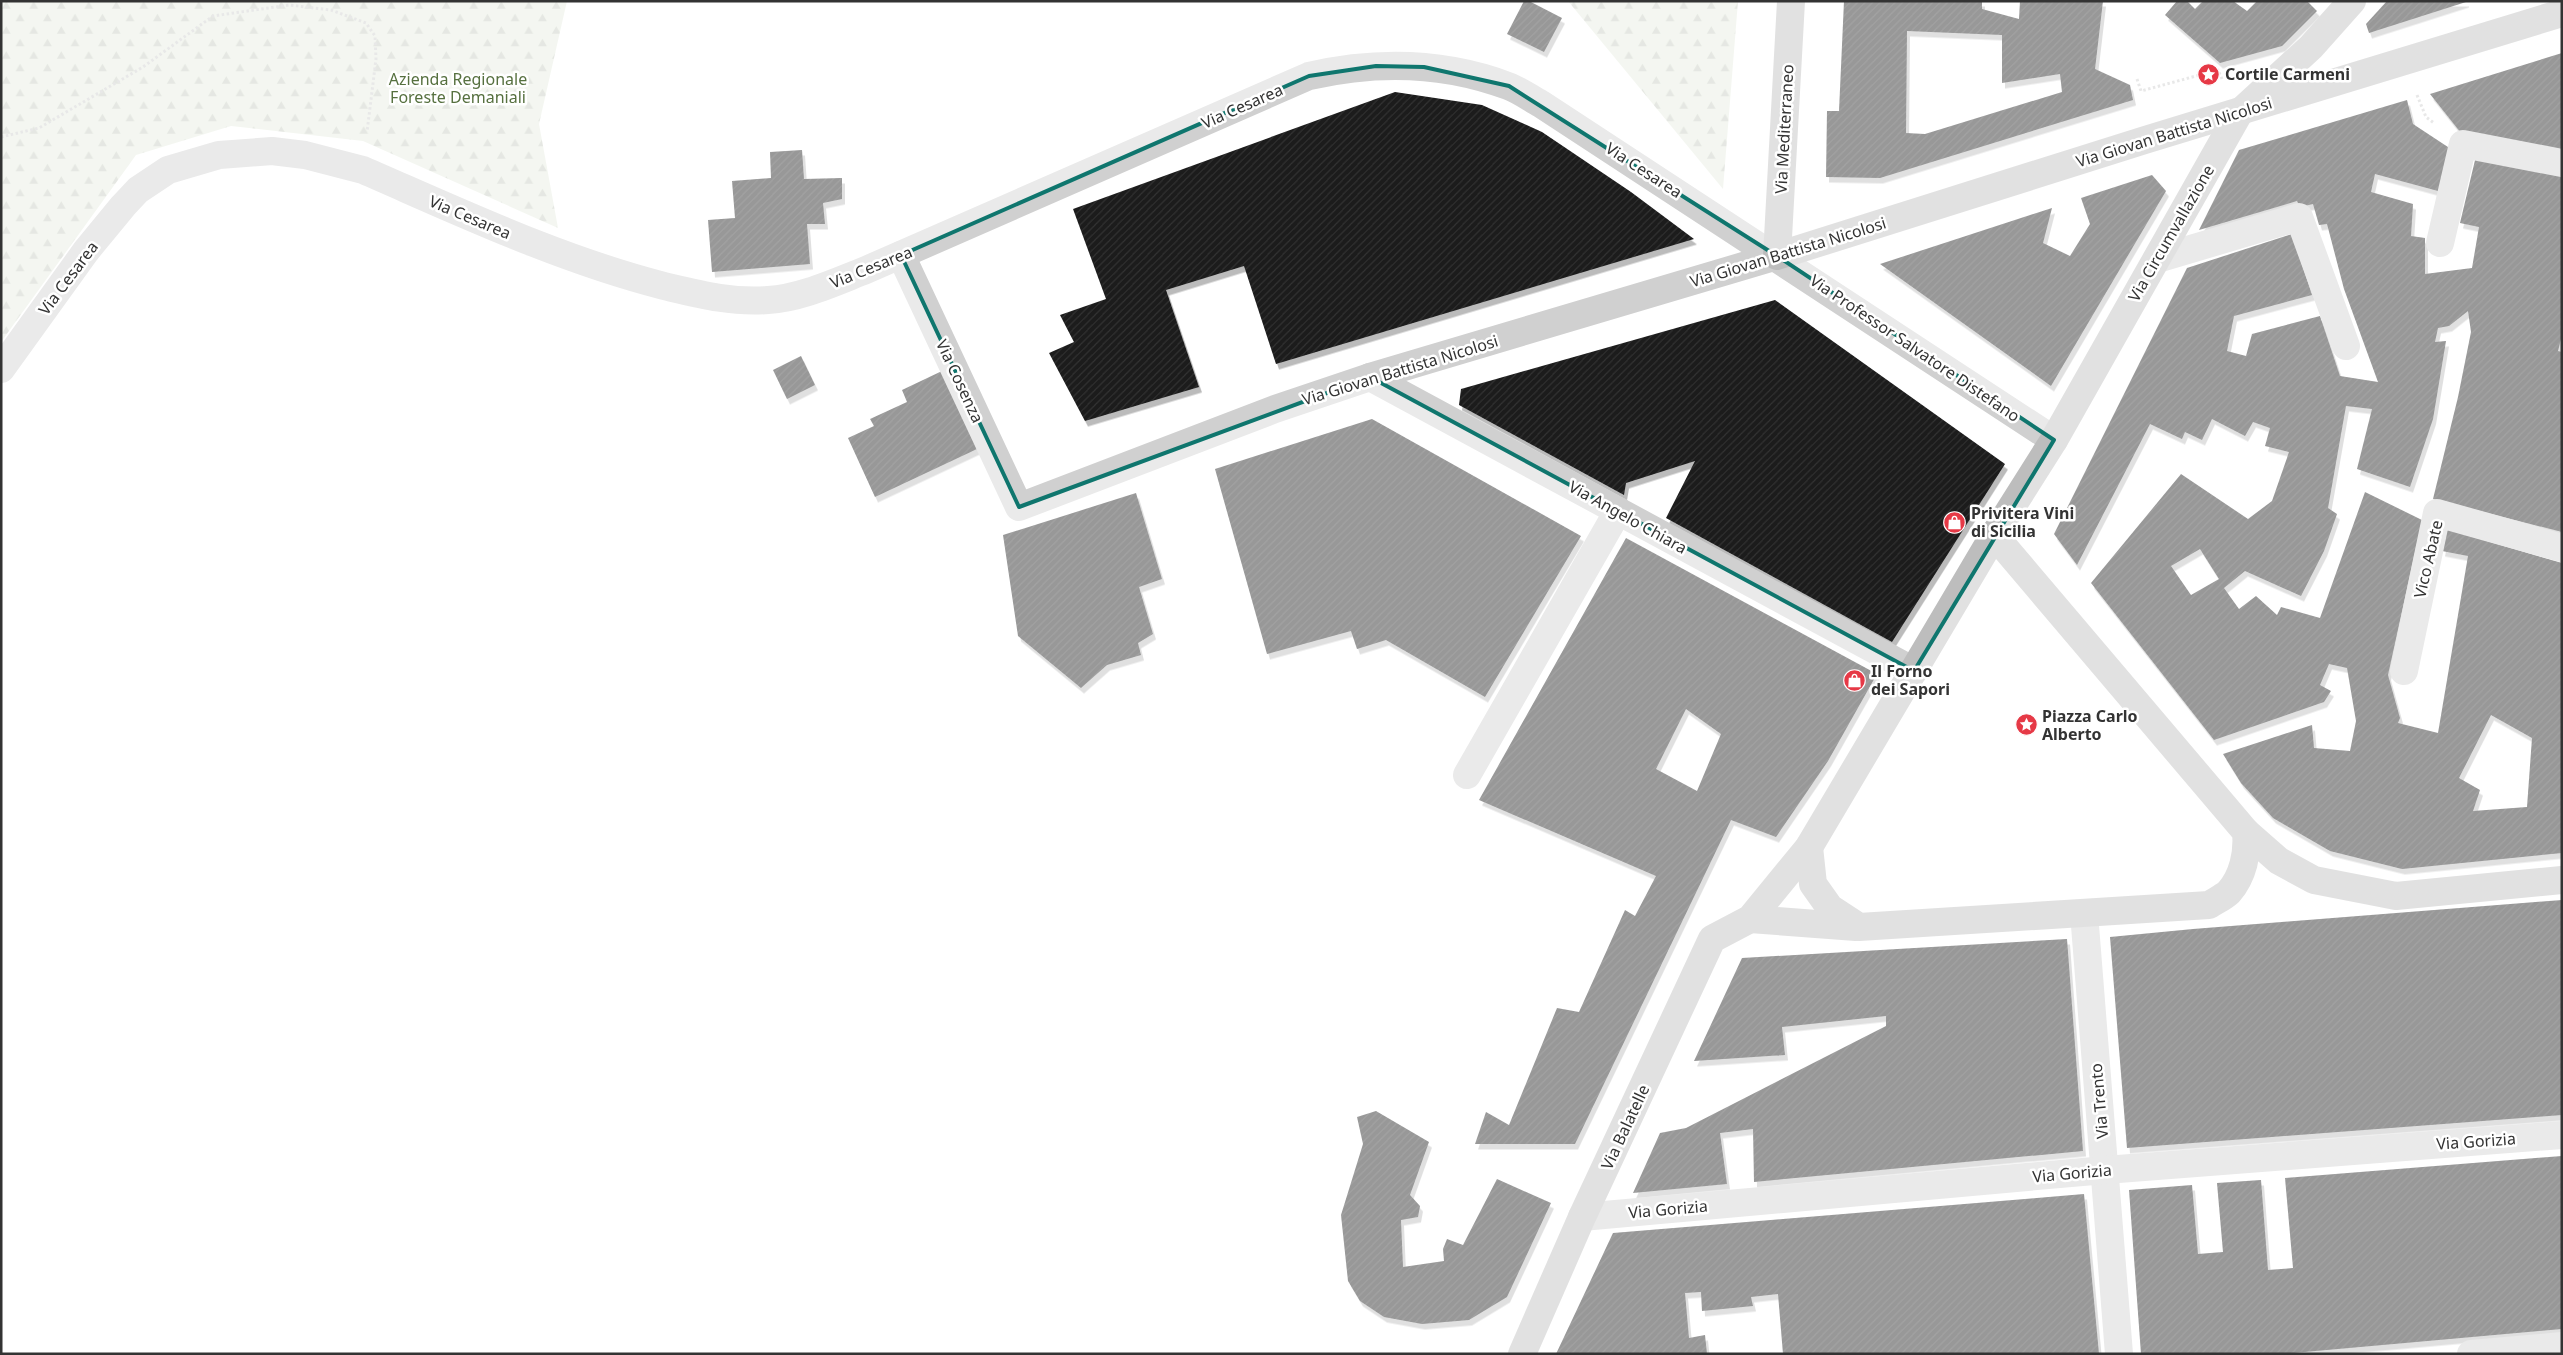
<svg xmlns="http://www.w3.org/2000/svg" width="2563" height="1355" viewBox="0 0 2563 1355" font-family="'Noto Sans',sans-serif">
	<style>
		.forest { fill: url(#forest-firs) }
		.building { fill: url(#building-hatch); fill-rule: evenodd; filter: url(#shadow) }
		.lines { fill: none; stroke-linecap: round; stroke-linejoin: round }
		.path { stroke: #cdcdcd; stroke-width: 3; stroke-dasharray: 2.5 2.5; stroke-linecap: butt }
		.street { stroke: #d0d0d0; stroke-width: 28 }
		.secondary { stroke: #bdbdbd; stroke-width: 28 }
		.marked { fill: none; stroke: #0f766e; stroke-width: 4; stroke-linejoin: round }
		.labels { text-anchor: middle; stroke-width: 5; stroke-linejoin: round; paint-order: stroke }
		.poi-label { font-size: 16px; font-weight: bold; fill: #333; stroke: #fff; text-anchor: start }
		.park-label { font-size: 16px; fill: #56703f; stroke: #fff }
		.street-label { font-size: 16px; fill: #333; stroke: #fff }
	</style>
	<defs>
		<pattern id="forest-firs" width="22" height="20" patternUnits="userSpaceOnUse" patternTransform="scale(1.25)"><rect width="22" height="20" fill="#e6ecdf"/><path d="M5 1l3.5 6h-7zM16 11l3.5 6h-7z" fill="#c6cbc0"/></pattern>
		<pattern id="building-hatch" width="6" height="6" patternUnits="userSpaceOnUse" patternTransform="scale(1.25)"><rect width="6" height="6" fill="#1a1a1a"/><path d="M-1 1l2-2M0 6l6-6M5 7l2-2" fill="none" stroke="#333"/></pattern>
		<filter id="shadow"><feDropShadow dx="3" dy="5.5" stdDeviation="0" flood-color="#0004"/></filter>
	</defs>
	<rect width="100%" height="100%" fill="#fff"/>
	<g class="forest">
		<polygon points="1,1 567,1 539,124 558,228 363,141 231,126 136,155 1,342"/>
		<polygon points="1568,1 1738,1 1723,189"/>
	</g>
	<g class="building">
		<polygon points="1524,1 1529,1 1562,18 1544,52 1507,34"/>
		<path d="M1844 1H1982V9L2019 19 2020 1H2103L2095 69 2130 85 2133 100 1880 178 1826 177 1827 111H1839ZM1907 31 2002 35V83L2060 74 2062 92 1925 134 1906 133Z"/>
		<polygon points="2177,1 2187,1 2195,9 2203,1 2233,1 2247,11 2257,1 2307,1 2317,11 2282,46 2220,63 2165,15"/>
		<polygon points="2387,1 2466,1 2466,2 2369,33 2366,24"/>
		<polygon points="2562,53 2562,153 2461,133 2430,94"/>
		<polygon points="1395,92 1482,105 1542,132 1631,192 1694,239 1276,364 1244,266 1166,290 1199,387 1085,421 1049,353 1074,342 1060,315 1106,299 1073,209"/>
		<path d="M2407 100 2413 124 2454 151 2438 191 2375 174 2371 192 2413 204 2411 236 2425 238V274L2472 268 2479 227 2460 223 2476 156 2562 173V335L2558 351 2562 352V532L2433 499 2458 397 2471 332 2468 311 2449 326 2438 328 2435 342 2446 341 2433 419 2410 487 2357 469 2372 409 2346 406 2328 508 2337 514 2324 551 2301 596 2245 571 2224 588 2239 609 2256 596 2277 615 2281 607 2320 618 2365 492 2422 520 2388 675 2400 718 2398 723 2438 733 2468 556 2442 551 2446 529 2562 563V853L2402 869 2330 851 2273 818 2241 783 2223 754 2312 725 2314 748 2350 751 2356 721 2347 668 2329 664 2320 685 2331 691 2324 702 2214 740 2091 583 2181 474 2248 519 2272 501 2289 452 2265 446 2270 428 2253 422 2245 436 2212 419 2202 440 2185 432 2182 439 2150 424 2077 565 2054 534 2187 268 2292 234 2312 295 2234 316 2227 351 2246 356 2252 334 2320 316 2340 376 2378 382 2344 289 2327 224 2319 225 2313 204 2300 207 2297 201 2199 230 2239 150ZM2200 549 2219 579 2191 595 2171 566ZM2491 715 2532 738 2527 807 2473 811 2480 790 2459 778Z"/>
		<polygon points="802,150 804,179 842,178 842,199 823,203 825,224 807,224 810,264 712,272 708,220 735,218 732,181 771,178 770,152"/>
		<polygon points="2152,175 2166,191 2051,386 1880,264 2052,208 2043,243 2070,256 2090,224 2081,198"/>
		<polygon points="1775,300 2005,464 1892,642 1666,518 1695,461 1626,483 1624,495 1459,405 1461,389"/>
		<polygon points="801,356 815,385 787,399 773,370"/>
		<polygon points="942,371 977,449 875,497 848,438 874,426 870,419 907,402 902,390"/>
		<polygon points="1372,419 1581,536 1485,697 1386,640 1357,649 1351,631 1267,654 1215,469"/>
		<polygon points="1136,493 1162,579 1139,587 1153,634 1138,643 1141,655 1107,665 1081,688 1018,636 1003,535"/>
		<path d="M1626 538 1877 674 1828 761 1776 837 1731 820 1575 1144H1475L1486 1112 1509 1125 1557 1008 1579 1012 1625 910 1635 916 1656 876 1479 800ZM1686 709 1721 734 1697 791 1656 769Z"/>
		<polygon points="2562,900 2562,1115 2127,1148 2110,937 2193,929"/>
		<polygon points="2067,939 2083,1151 1754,1182 1753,1129 1720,1133 1727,1184 1633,1193 1660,1133 1686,1128 1886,1026 1886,1016 1782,1027 1785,1055 1694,1061 1742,958"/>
		<polygon points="1376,1111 1429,1142 1410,1195 1420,1206 1418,1217 1401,1220 1403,1267 1444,1261 1443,1249 1447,1239 1463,1245 1497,1179 1551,1203 1507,1297 1469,1320 1422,1324 1384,1317 1360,1301 1348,1281 1341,1215 1363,1144 1357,1117"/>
		<polygon points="2562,1156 2562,1329 2282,1354 2141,1354 2129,1190 2192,1185 2198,1254 2223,1252 2217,1183 2261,1180 2268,1270 2293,1268 2285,1178"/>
		<polygon points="2084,1194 2099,1354 1783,1354 1778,1294 1751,1297 1753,1306 1702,1311 1701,1292 1685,1293 1689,1338 1705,1335 1707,1354 1556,1354 1613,1233"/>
	</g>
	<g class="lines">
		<g class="path">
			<polyline points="2137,79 2141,91 2218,70 2222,79"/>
			<polyline points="2417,95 2426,117 2434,123"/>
			<polyline points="1,137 39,128 143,67 213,16 289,5 331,10 366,23 375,36 376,59 367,132"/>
		</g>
		<g class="street">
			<polyline points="2440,243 2463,144 2562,163"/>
			<polyline points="901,255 1019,507 1275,409 1370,377 1777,256"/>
			<polyline points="2157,259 2299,217 2346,346"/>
			<path d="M1 369 86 251 123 206 138 190 168 170 219 155 272 151 305 155 363 170C462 213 559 259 664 286 698 294 732 303 768 300 801 298 835 282 866 270L1309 76C1375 61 1444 62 1508 86 1519 90 1530 98 1541 104L2054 440"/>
			<polyline points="1370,377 1914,671"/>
			<polyline points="2404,671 2437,513 2562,548"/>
			<polyline points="1467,775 1618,511"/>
			<polyline points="2084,913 2119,1354"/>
			<polyline points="1582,1217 2105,1170 2562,1135"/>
			<polyline points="2471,1354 2562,1346"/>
		</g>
		<g class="secondary">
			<polyline points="1791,1 1777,256 2145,140 2562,13"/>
			<polyline points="2246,832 2279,861 2314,880 2396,896 2562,880"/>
			<path d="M1809 847 1813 884 1830 908 1859 927 2209 905C2215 901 2224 897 2229 892 2243 876 2248 853 2246 832L1994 535"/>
			<polyline points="1750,919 1856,927"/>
			<polyline points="1522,1354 1582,1217 1712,939 1750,919 1809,847 1994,535 2054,440 2239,113 2311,47 2352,1"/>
		</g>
	</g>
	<path d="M0 0H2563V1355H0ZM1376 66 1424 67 1509 86 1777 256 2054 440 1914 671 1370 377 1019 507 901 255 1309 76Z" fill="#fff" fill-opacity=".55" fill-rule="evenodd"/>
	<path class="marked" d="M1376 66 1424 67 1509 86 1777 256 2054 440 1914 671 1370 377 1019 507 901 255 1309 76Z"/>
	<defs>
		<symbol id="sight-disc" viewBox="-11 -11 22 22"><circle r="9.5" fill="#e63946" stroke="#fff"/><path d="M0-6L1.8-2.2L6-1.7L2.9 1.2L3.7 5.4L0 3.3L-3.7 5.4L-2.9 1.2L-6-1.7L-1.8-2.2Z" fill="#fff"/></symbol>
		<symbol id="shop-disc" viewBox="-11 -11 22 22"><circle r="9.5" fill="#e63946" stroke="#fff"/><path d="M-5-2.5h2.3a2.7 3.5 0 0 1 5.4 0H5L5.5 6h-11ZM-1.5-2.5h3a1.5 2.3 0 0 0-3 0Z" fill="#fff"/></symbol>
	</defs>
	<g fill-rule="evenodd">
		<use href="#sight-disc" x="2196" y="62" width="25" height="25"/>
		<use href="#shop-disc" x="1942" y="510" width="25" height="25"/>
		<use href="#shop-disc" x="1842" y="668" width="25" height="25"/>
		<use href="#sight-disc" x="2014" y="712" width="25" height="25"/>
	</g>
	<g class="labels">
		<g class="poi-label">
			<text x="2225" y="80">Cortile Carmeni</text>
			<text x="1971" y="519">Privitera Vini<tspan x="1971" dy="18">di Sicilia</tspan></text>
			<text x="1871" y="677">Il Forno<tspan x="1871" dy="18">dei Sapori</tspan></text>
			<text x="2042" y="722">Piazza Carlo<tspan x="2042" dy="18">Alberto</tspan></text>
		</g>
		<g class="park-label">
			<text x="458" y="85">Azienda Regionale<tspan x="458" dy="18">Foreste Demaniali</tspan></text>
		</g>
		<g class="street-label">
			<text transform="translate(1242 106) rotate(-24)" y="6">Via Cesarea</text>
			<text transform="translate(1784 129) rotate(-87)" y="6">Via Mediterraneo</text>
			<text transform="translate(2174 132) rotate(-17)" y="6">Via Giovan Battista Nicolosi</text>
			<text transform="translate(1644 170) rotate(33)" y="6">Via Cesarea</text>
			<text transform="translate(470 217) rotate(23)" y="6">Via Cesarea</text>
			<text transform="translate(2171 233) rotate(-60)" y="6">Via Circumvallazione</text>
			<text transform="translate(1788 252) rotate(-17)" y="6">Via Giovan Battista Nicolosi</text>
			<text transform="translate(871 267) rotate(-22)" y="6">Via Cesarea</text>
			<text transform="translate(68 278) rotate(-53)" y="6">Via Cesarea</text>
			<text transform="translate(1915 348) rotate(34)" y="6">Via Professor Salvatore Distefano</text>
			<text transform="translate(1400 370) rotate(-17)" y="6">Via Giovan Battista Nicolosi</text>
			<text transform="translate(960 381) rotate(65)" y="6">Via Cosenza</text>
			<text transform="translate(1628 517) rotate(29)" y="6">Via Angelo Chiara</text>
			<text transform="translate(2428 559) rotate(-77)" y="6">Vico Abate</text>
			<text transform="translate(2099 1101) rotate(-95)" y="6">Via Trento</text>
			<text transform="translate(1625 1127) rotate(-65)" y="6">Via Balatelle</text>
			<text transform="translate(2476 1141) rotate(-4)" y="6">Via Gorizia</text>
			<text transform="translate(2072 1173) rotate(-5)" y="6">Via Gorizia</text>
			<text transform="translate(1668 1209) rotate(-5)" y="6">Via Gorizia</text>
		</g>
	</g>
	<rect width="2563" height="1355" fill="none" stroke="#333333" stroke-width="5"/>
</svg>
